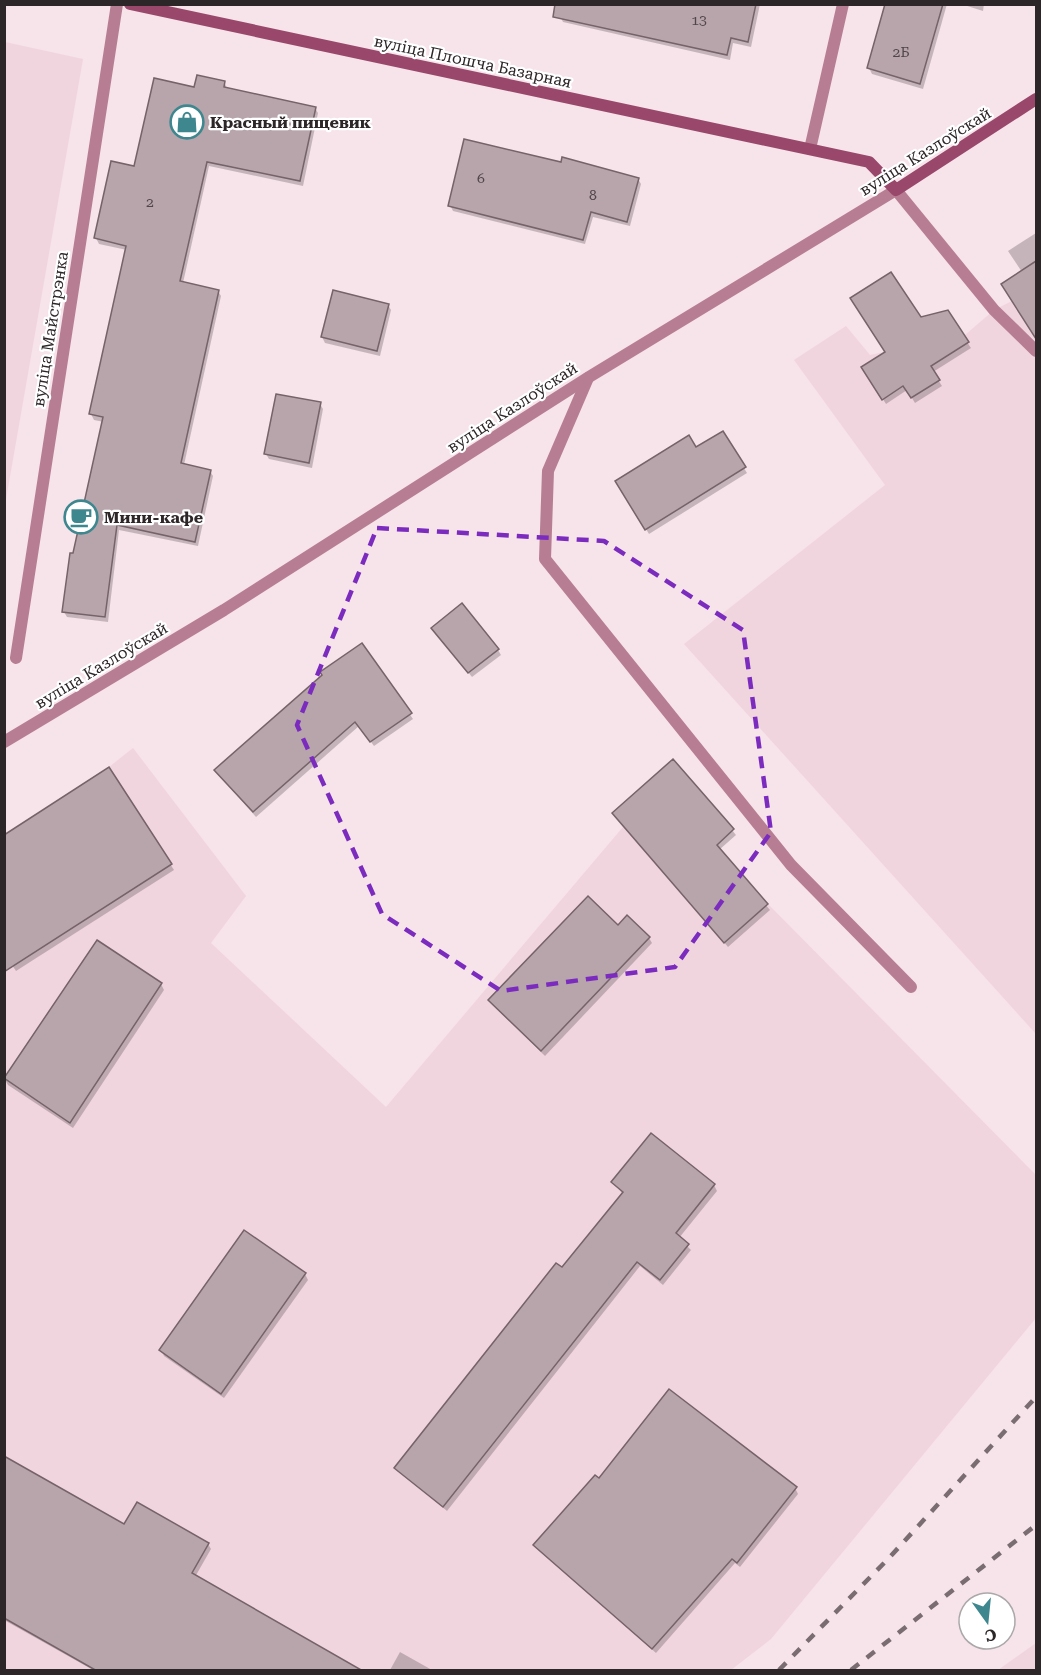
<svg xmlns="http://www.w3.org/2000/svg" width="1041" height="1675" viewBox="0 0 1041 1675" font-family="'Roboto Serif',serif">
	<style>
		.built { fill: #f1d5de }
		.shadow { fill: #0003 }
		.building { fill: #b7a5ab; stroke: #756369; stroke-width: 1.5 }
		.lines { fill: none; stroke-linecap: round; stroke-linejoin: round }
		.lane { stroke: #b77e93; stroke-width: 12 }
		.street { stroke: #b77e93; stroke-width: 12 }
		.secondary { stroke: #99486b; stroke-width: 12 }
		.rail { stroke: #796d71; stroke-width: 4.5; stroke-dasharray: 10 10; stroke-linecap: butt }
		.marked { fill: none; stroke: #7b2cbf; stroke-width: 4.5; stroke-dasharray: 12 8; stroke-linejoin: round }
		.labels { text-anchor: middle; stroke-width: 4.5; stroke-linejoin: round; paint-order: stroke }
		.number-label { font-size: 14px; fill: #504649 }
		.street-label { font-size: 16px; fill: #2d2628; stroke: #fff }
		.poi-label { font-size: 16px; font-weight: bold; fill: #2d2628; stroke: #fff; text-anchor: start }
	</style>
	<rect width="100%" height="100%" fill="#f7e3ea"/>
	<g class="built">
		<polygon points="5,42 83,59 5,505 4,42"/>
		<polygon points="1036,271 1036,1034 684,644 885,485 794,360 846,326 870,355 965,335 994,310 1012,301"/>
		<polygon points="133,748 246,896 211,943 386,1107 623,827 612,813 673,759 717,845 768,904 1036,1175 1036,1318 771,1639 731,1670 5,1670 5,835 109,767"/>
		<polygon points="1036,1643 1036,1670 998,1670"/>
	</g>
	<g class="shadow">
		<polygon points="563,4 760,4 751,47 733,43 730,60 563,22 560,16"/>
		<polygon points="899,4 947,4 923,89 872,74 869,68"/>
		<polygon points="961,4 984,4 983,11"/>
		<polygon points="224,82 227,88 315,108 318,113 303,186 209,166 183,283 218,291 221,296 184,465 210,471 213,476 198,546 119,530 108,622 67,617 64,612 74,555 104,422 94,420 91,414 127,250 99,244 96,238 135,168 195,88"/>
		<polygon points="638,179 641,184 630,226 593,217 585,244 453,211 450,205"/>
		<polygon points="1036,233 1036,318 1028,323 1022,272 1008,251"/>
		<polygon points="388,305 391,310 380,356 325,343 322,337"/>
		<polygon points="947,312 971,348 933,372 942,386 915,403 907,390 886,404 863,368 887,353 921,319"/>
		<polygon points="320,404 323,409 312,468 269,459 266,454"/>
		<polygon points="722,433 747,473 649,534 617,482 696,449"/>
		<polygon points="436,633 498,650 501,655 472,677"/>
		<polygon points="362,645 413,719 374,746 359,726 256,817 219,775"/>
		<polygon points="109,769 174,870 16,971 4,953"/>
		<polygon points="613,813 732,830 736,835 719,850 770,910 728,947"/>
		<polygon points="649,938 652,943 545,1056 489,1001"/>
		<polygon points="97,942 161,984 164,990 73,1128 8,1085 5,1080"/>
		<polygon points="613,1183 714,1185 717,1191 679,1238 691,1250 663,1285 640,1266 447,1511 396,1468 623,1194"/>
		<polygon points="305,1274 308,1280 224,1398 164,1356 161,1350"/>
		<polygon points="4,1458 125,1526 208,1544 211,1549 195,1577 360,1670 93,1670 4,1620"/>
		<polygon points="599,1481 795,1488 798,1494 740,1567 735,1563 656,1653 535,1545"/>
		<polygon points="400,1652 432,1670 390,1670"/>
	</g>
	<g class="building">
		<polygon points="555,4 756,4 748,42 731,38 727,55 553,17"/>
		<polygon points="885,4 943,4 920,84 867,68"/>
		<polygon points="197,75 225,81 224,87 316,107 300,181 207,162 180,281 219,290 181,463 211,470 195,542 117,525 105,617 62,612 70,553 73,553 103,417 89,414 126,246 94,238 111,161 134,166 154,78 194,87"/>
		<polygon points="464,139 561,162 562,157 639,178 627,222 591,212 583,240 448,206"/>
		<polygon points="1036,261 1036,339 1001,284"/>
		<polygon points="891,272 921,317 948,310 969,342 931,366 940,380 911,398 903,386 882,400 861,367 885,352 850,298"/>
		<polygon points="333,290 389,304 377,351 321,337"/>
		<polygon points="276,394 321,402 309,463 264,454"/>
		<polygon points="723,431 746,467 645,530 615,481 689,435 696,447"/>
		<polygon points="462,603 499,649 468,673 431,628"/>
		<polygon points="362,643 412,713 370,742 355,722 253,812 214,770 322,675 320,672"/>
		<polygon points="673,759 734,829 717,845 768,904 724,943 612,813"/>
		<polygon points="109,767 172,864 4,972 4,835"/>
		<polygon points="588,896 618,925 627,915 650,937 541,1051 488,1000"/>
		<polygon points="97,940 162,983 70,1123 4,1078"/>
		<polygon points="651,1133 715,1184 676,1233 689,1244 660,1280 637,1262 443,1507 394,1468 556,1263 562,1267 623,1192 611,1182"/>
		<polygon points="244,1230 306,1273 221,1394 159,1350"/>
		<polygon points="669,1389 797,1487 737,1563 732,1559 652,1649 533,1545 595,1475 599,1478"/>
		<polygon points="4,1456 124,1524 137,1502 209,1543 192,1573 363,1671 97,1671 4,1618"/>
	</g>
	<g class="lines">
		<polyline class="lane" points="896,190 994,310 1036,351"/>
		<g class="street">
			<polyline points="810,149 843,4"/>
			<polyline points="588,378 548,471 545,559 791,865 911,987"/>
			<polyline points="16,658 117,4"/>
			<polyline points="4,742 224,610 589,377 896,190"/>
		</g>
		<polyline class="secondary" points="130,4 869,162 896,190 1036,99"/>
		<g class="rail">
			<polyline points="779,1670 889,1558 1036,1397"/>
			<polyline points="851,1670 1036,1525"/>
		</g>
	</g>
	<path class="marked" d="M377 528 604 541 743 630 771 832 675 967 501 991 382 914 297 725Z"/>
	<defs>
		<symbol id="shop-ring" viewBox="-11 -11 22 22"><circle r="9.5" fill="#fff" stroke="#3f878f" stroke-width="1.5"/><path d="M-5-2.5h2.3a2.7 3.5 0 0 1 5.4 0H5L5.5 6h-11ZM-1.5-2.5h3a1.5 2.3 0 0 0-3 0Z" fill="#3f878f"/></symbol>
		<symbol id="cafe-ring" viewBox="-11 -11 22 22"><circle r="9.5" fill="#fff" stroke="#3f878f" stroke-width="1.5"/><path d="M-5.5-4.5H6V0H3Q3 3.5 0 3.5H-2.5Q-5.5 3.5-5.5 0ZM3-3.2v2h1.7v-2ZM-6 4.5H4V6H-6Z" fill="#3f878f"/></symbol>
	</defs>
	<g fill-rule="evenodd">
		<use href="#shop-ring" x="168" y="103" width="38" height="38"/>
		<use href="#cafe-ring" x="62" y="498" width="38" height="38"/>
	</g>
	<g class="labels">
		<g class="number-label">
			<text x="699" y="25">13</text>
			<text x="901" y="57">2Б</text>
			<text x="481" y="183">6</text>
			<text x="593" y="200">8</text>
			<text x="150" y="207">2</text>
		</g>
		<g class="street-label">
			<text transform="translate(473 61) rotate(12)" y="6">вуліца Плошча Базарная</text>
			<text transform="translate(925 151) rotate(-32)" y="6">вуліца Казлоўскай</text>
			<text transform="translate(50 329) rotate(-81)" y="6">вуліца Майстрэнка</text>
			<text transform="translate(512 407) rotate(-33)" y="6">вуліца Казлоўскай</text>
			<text transform="translate(101 665) rotate(-31)" y="6">вуліца Казлоўскай</text>
		</g>
		<g class="poi-label">
			<text x="210" y="128">Красный пищевик</text>
			<text x="104" y="523">Мини-кафе</text>
		</g>
	</g>
	<rect width="1041" height="1675" fill="none" stroke="#2d2628" stroke-width="12"/>
	<g transform="translate(987 1621) rotate(165)"><circle r="28" fill="#ffffff" stroke="#aba8a9" stroke-width="1.5"/>
	<path d="M0-4.5L10 22L0 15L-10 22Z" fill="#3f878f"/>
	<text y="-9" font-size="16" font-weight="bold" text-anchor="middle" fill="#2d2628">С</text>
	</g>
</svg>
